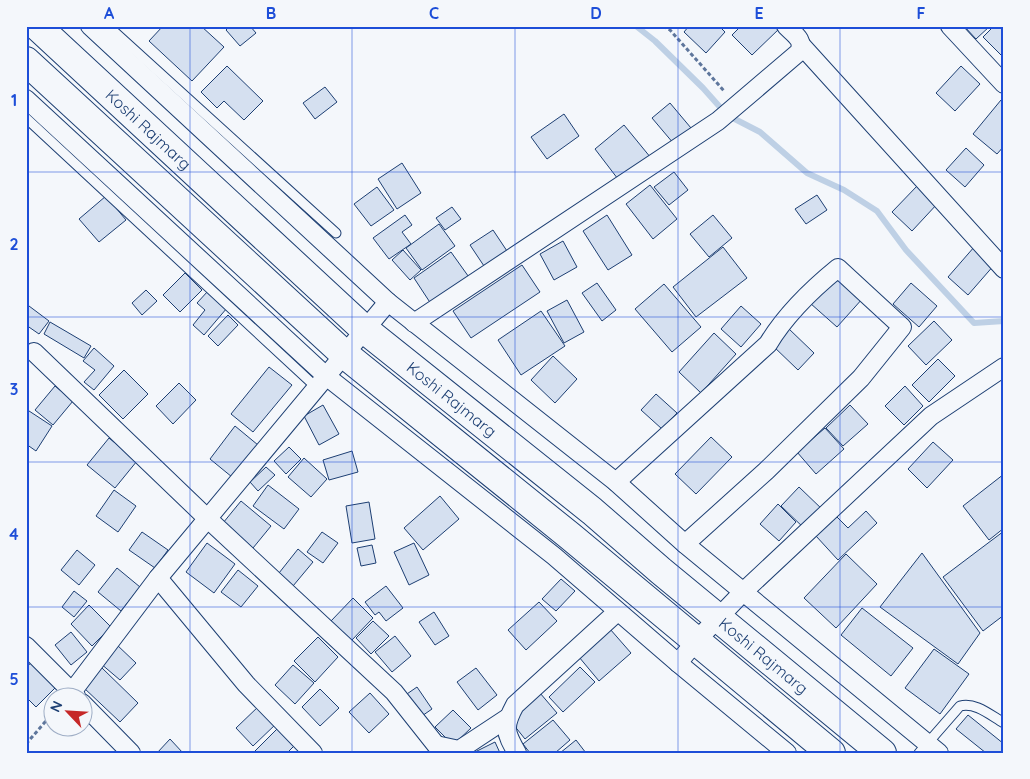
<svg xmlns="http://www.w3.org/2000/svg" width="1030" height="779" viewBox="0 0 1030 779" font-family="Quicksand,sans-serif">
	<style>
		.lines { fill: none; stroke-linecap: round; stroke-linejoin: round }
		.stream { stroke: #bed0e5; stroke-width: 6 }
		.building { fill: #d5e0f0; stroke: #1d3f73 }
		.lane-casing { stroke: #1d3f73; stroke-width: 11 }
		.street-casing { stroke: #1d3f73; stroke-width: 20 }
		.primary-casing { stroke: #1d3f73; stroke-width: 30 }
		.path { stroke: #5e769c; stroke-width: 3; stroke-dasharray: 4 2.5; stroke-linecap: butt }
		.lane { stroke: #f4f7fb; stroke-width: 9 }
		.street { stroke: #f4f7fb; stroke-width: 18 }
		.primary { stroke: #f4f7fb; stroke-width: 28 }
		.grid { fill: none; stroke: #1d4ed8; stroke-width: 1; stroke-opacity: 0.55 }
		.labels { text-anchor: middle; stroke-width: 4; stroke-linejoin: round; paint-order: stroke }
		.street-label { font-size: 16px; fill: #1d3f73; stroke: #f4f7fb }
		.neatline { fill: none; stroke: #1d4ed8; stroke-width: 2 }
		.grid-label { font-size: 16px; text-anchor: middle; font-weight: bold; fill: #1d4ed8 }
	</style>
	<rect width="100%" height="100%" fill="#f4f7fb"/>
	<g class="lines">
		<polyline class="stream" points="636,26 655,41 703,88 727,115 760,132 807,173 844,190 877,211 906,250 974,323 1004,321"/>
	</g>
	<g class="building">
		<polygon points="163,26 201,26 224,47 192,81 149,41"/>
		<polygon points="230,26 250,26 256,33 240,46 226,30"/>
		<polygon points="689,26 719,26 725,32 706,53 684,32"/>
		<polygon points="741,26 778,26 780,28 752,55 732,35"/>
		<polygon points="964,26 990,26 976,39"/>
		<polygon points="994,26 1004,26 1004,54 1002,56 983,37"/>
		<polygon points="227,66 263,101 244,120 224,101 217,108 201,92"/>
		<polygon points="961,66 980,84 955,111 936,93"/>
		<polygon points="325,87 337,102 315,119 303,103"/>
		<polygon points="1001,100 1004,103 1004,146 997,154 973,134"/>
		<polygon points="670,103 691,128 674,144 652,118"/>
		<polygon points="564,114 579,136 547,159 531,137"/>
		<polygon points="624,125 651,158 621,183 595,149"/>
		<polygon points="966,148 984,165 965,187 946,170"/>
		<polygon points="402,163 421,193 397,209 378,179"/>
		<polygon points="674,172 688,190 669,205 654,187"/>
		<polygon points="650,185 677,219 653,239 626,204"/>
		<polygon points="918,185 938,203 912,231 892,212"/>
		<polygon points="377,187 394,210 371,226 354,204"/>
		<polygon points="817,195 827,210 806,224 795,209"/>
		<polygon points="106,196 126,220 99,242 79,219"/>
		<polygon points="452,207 461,219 445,230 436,218"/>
		<polygon points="405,215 412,225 402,232 411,244 389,259 373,238"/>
		<polygon points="607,215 632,255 608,270 583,231"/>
		<polygon points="713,215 732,238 709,257 690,234"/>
		<polygon points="439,224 455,246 422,270 406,248"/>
		<polygon points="493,230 509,254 486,269 470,245"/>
		<polygon points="563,241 577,267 554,280 540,254"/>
		<polygon points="975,246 995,264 968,295 948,277"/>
		<polygon points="723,247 747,278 696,317 673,287"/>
		<polygon points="403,250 421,270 410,280 392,260"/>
		<polygon points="451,252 471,280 433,307 414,278"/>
		<polygon points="522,265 540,292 471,338 453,311"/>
		<polygon points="185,273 202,290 180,312 163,295"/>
		<polygon points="836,274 863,298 837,327 810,303"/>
		<polygon points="597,283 616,310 602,321 582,293"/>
		<polygon points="911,283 937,306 919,327 893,304"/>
		<polygon points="664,284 701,327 672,352 635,309"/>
		<polygon points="146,290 157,301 142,315 132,303"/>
		<polygon points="208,291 227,308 204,335 193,325 205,310 197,303"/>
		<polygon points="567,300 584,332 564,343 547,311"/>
		<polygon points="29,306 49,321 39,334 26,325 26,309"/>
		<polygon points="741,306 761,324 741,347 721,329"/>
		<polygon points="541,311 565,346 521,375 498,340"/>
		<polygon points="228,315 238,325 218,346 208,336"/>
		<polygon points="934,321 952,340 926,365 908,346"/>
		<polygon points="50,322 91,346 84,358 44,334"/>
		<polygon points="788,328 814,353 798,370 772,345"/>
		<polygon points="714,333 736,354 701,393 679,372"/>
		<polygon points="94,348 114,366 94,390 84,382 95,370 83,361"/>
		<polygon points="553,356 577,379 555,403 531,380"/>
		<polygon points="938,359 955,376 929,402 912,385"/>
		<polygon points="269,367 292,385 253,432 231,414"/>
		<polygon points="124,370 148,394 123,419 99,395"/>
		<polygon points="179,383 196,400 173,424 156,406"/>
		<polygon points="55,386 73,401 53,425 35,410"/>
		<polygon points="905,386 923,406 904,425 885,406"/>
		<polygon points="656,394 677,413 662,429 641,410"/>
		<polygon points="323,405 339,434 319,445 304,416"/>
		<polygon points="850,405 868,424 843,446 826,428"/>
		<polygon points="26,409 52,426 36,451 26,444"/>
		<polygon points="235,426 258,445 232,477 210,459"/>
		<polygon points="825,428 844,449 816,474 797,452"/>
		<polygon points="711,437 732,457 696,494 675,474"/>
		<polygon points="109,438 137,461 115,488 87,465"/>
		<polygon points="933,442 953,460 927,488 908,469"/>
		<polygon points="289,447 301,459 286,474 274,461"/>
		<polygon points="352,451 358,472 329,480 323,460"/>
		<polygon points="304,458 327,479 311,497 288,477"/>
		<polygon points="266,467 275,475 258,491 250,482"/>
		<polygon points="1004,474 1004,528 989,540 963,506"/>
		<polygon points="268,485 299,509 284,529 253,506"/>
		<polygon points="799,487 824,511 806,530 781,506"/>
		<polygon points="114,490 136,506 118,532 96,516"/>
		<polygon points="440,496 459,519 423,550 404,528"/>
		<polygon points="241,501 271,526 253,548 223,523"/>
		<polygon points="369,502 375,539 352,543 346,506"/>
		<polygon points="778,504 796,522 779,541 760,524"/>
		<polygon points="866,511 877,523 838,560 816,536 836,516 848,528"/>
		<polygon points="1004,531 1004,615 983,631 943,577"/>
		<polygon points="142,532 168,550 155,568 129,550"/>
		<polygon points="322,532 338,543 323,563 307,552"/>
		<polygon points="207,543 235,564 214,593 186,572"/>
		<polygon points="414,543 429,575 409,585 394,552"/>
		<polygon points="372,545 376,563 361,566 357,548"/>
		<polygon points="298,549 313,562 293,586 279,573"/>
		<polygon points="77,550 95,565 79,585 61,570"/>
		<polygon points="922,553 980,633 958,664 880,607"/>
		<polygon points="846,554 877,584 836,628 804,598"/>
		<polygon points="117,568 140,587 121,611 98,592"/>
		<polygon points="238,570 258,586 241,607 221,592"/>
		<polygon points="561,579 575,591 556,611 542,599"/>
		<polygon points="386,586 403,608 386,621 379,612 375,615 365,602"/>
		<polygon points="74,591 87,601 74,617 62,607"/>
		<polygon points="353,598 373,618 351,641 331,621"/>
		<polygon points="539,602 557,621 526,650 508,630"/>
		<polygon points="89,605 111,627 92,646 71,624"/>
		<polygon points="862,608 913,648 891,676 841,635"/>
		<polygon points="434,612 449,636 435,645 419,622"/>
		<polygon points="373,621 389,636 371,654 356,638"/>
		<polygon points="610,629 631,653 599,681 579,657"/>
		<polygon points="71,632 87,652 71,665 55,645"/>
		<polygon points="395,636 411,656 392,672 375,652"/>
		<polygon points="318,637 338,657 315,682 294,661"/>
		<polygon points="116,644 136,663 120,680 100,663"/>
		<polygon points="934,649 969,674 940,714 905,688"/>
		<polygon points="31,663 56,687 36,707 26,697 26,667"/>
		<polygon points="293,665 314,683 295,704 275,685"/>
		<polygon points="101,667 138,703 120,722 83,687"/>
		<polygon points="580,667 595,682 563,712 549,697"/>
		<polygon points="476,668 497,695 478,710 457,682"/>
		<polygon points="417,687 432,709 419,718 404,696"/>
		<polygon points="320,689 339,708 320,726 302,707"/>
		<polygon points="370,693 389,714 369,733 349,712"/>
		<polygon points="540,693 557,713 525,739 509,719"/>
		<polygon points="260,705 277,723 253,746 236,728"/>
		<polygon points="453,710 471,728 453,745 435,727"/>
		<polygon points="968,715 1004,744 1004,753 986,753 956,729"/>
		<polygon points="553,720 570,740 555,753 530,753 523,744"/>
		<polygon points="277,729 294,746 287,753 257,753 255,751"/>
		<polygon points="170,739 183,753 157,753"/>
		<polygon points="576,740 586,753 560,753"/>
		<polygon points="495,742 500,753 473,753"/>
	</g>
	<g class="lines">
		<defs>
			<g id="lane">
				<polyline points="108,26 336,233"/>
				<polyline points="26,118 316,387"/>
				<path d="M919 753 960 706C976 702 990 715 1004 723"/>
			</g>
			<g id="street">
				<polyline points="90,26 388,302 616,482 685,544 939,753"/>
				<polyline points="950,26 1004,84"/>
				<polyline points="802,46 1004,269"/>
				<polyline points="26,99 326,376 554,556 678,663 787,753"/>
				<path d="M414 323 718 121 799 52C805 40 794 34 786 26"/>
				<polyline points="34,352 208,519 394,692 436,745 459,750 509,717"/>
				<path d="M616 482 768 344C786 314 811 290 838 268L902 327 861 378 766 471 685 544"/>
				<polyline points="158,578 246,684 313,753"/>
				<polyline points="26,646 76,696"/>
				<polyline points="678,663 696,641 743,592 931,416 1004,367"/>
				<polyline points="72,692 158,578 388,302"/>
				<polyline points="82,703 131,753"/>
				<path d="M517 753C505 732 503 727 515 705L617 612"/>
			</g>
			<g id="primary">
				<path id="s1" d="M37 26 364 329 592 511 661 571 882 753"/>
				<polyline points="26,61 343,353 570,536 831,753"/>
			</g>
		</defs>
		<use href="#lane" class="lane-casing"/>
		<use href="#street" class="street-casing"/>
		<use href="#primary" class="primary-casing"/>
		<g class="path">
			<polyline points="663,26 670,30 725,92"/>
			<polyline points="26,744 52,714"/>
		</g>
		<use href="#lane" class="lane"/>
		<use href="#street" class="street"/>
		<use href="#primary" class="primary"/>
	</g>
	<path class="grid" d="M190 26V753M352 26V753M515 26V753M678 26V753M840 26V753M26 172H1004M26 317H1004M26 462H1004M26 607H1004"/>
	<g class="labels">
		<g class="street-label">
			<text dy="6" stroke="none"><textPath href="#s1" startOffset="152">Koshi Rajmarg</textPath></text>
			<text dy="6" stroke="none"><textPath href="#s1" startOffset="558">Koshi Rajmarg</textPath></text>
			<text dy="6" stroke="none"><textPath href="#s1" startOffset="962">Koshi Rajmarg</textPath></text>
		</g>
	</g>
	<rect width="1030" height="779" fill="none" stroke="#f4f7fb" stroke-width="55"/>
	<g transform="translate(68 712) rotate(295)"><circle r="24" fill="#f4f7fb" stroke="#9eadc5"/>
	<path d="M0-4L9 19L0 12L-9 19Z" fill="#c62828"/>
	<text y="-8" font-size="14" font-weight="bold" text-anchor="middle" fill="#1d3f73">N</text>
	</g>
	<rect x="28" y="28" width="974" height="724" class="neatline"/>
	<g class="grid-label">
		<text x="109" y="19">A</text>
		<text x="271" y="19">B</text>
		<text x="434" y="19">C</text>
		<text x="596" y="19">D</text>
		<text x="759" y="19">E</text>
		<text x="921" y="19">F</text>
		<text x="14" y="106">1</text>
		<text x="14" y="250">2</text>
		<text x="14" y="395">3</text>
		<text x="14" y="540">4</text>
		<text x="14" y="685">5</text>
	</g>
</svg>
